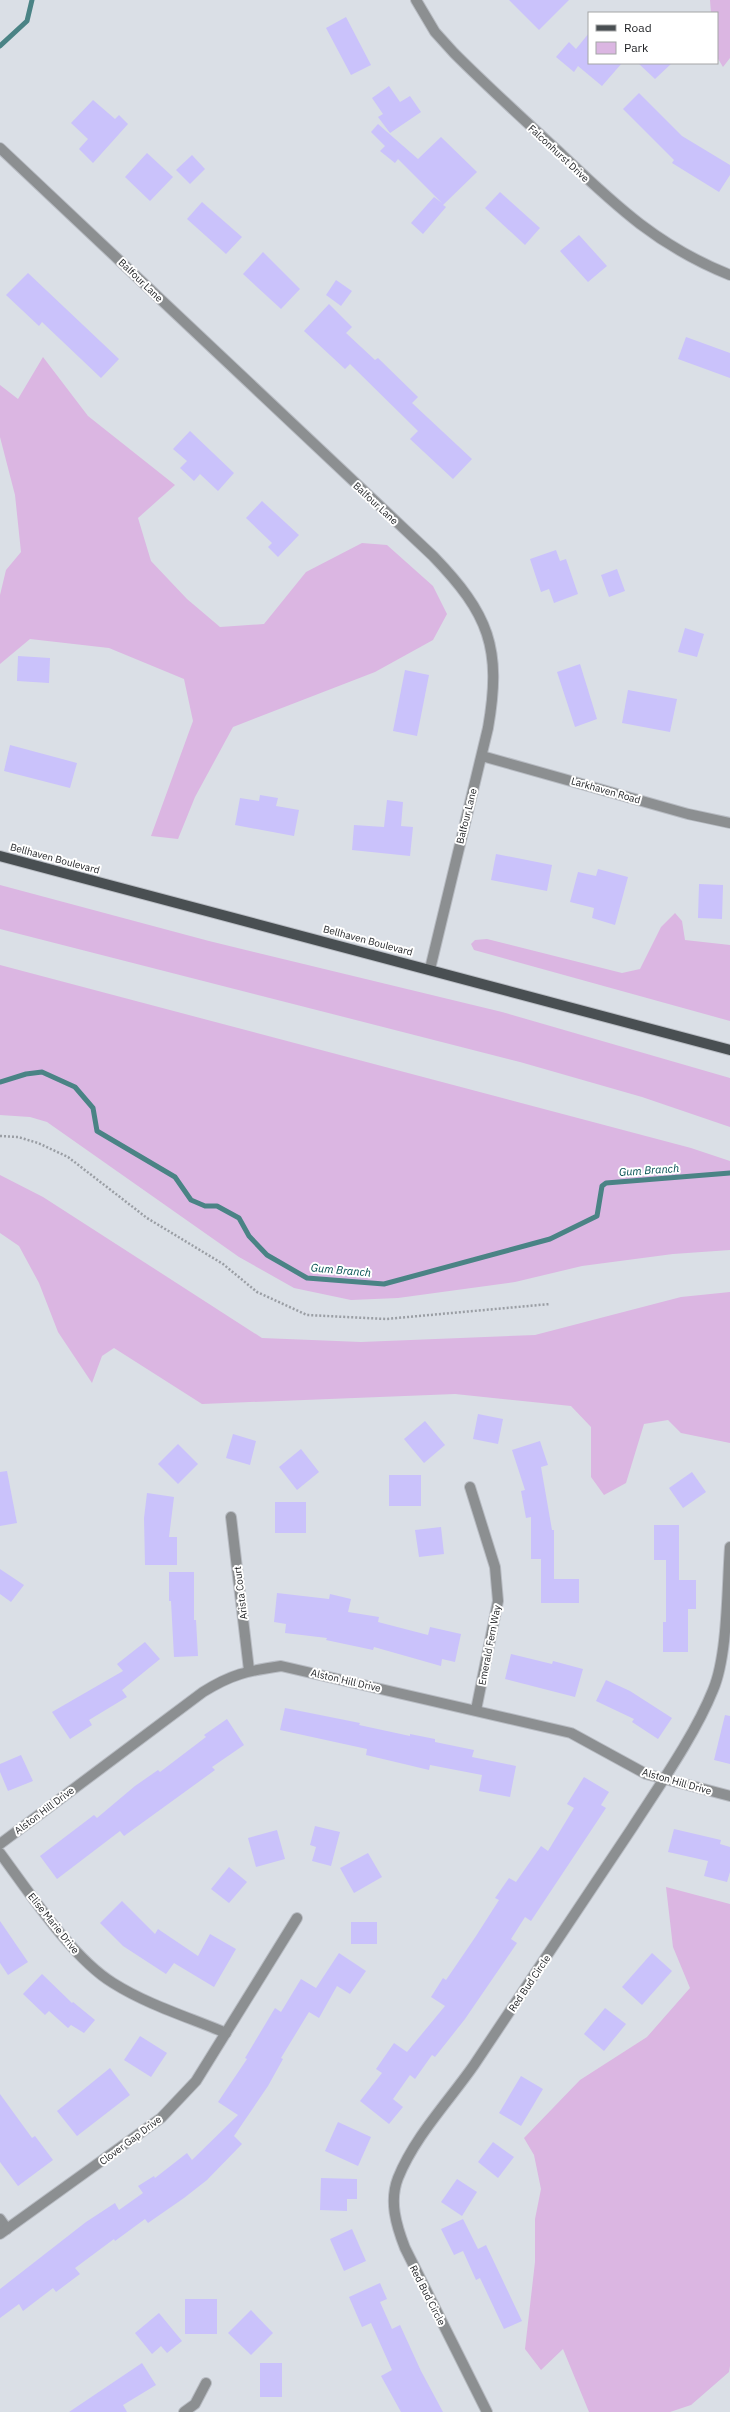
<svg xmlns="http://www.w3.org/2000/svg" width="730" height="2412" viewBox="0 0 730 2412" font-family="'IBM Plex Sans',sans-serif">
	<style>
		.green { fill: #dbb6e2 }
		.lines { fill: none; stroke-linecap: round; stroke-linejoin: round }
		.stream { stroke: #4a8385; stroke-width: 5 }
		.building { fill: #cac2fb }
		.minor-casing { stroke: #b8bcc3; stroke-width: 12 }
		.major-casing { stroke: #b8bcc3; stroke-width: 12 }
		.path { stroke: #9a9ea4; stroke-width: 2.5; stroke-dasharray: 2 2; stroke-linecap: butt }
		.minor { stroke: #8c8f91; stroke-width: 10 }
		.major { stroke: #494f52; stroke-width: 10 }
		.labels { text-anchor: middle; stroke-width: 4; stroke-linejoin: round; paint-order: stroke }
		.street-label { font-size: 10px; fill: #1c1e21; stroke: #fff }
		.water-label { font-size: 11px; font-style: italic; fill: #004d50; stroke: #fff }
	</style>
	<rect width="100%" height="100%" fill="#dadfe6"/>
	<g class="green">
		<polygon points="710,0 730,0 730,58 723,67 717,57 717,13 711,13"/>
		<polygon points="43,357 88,416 175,485 138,518 151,561 187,599 220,627 264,624 306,572 362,543 387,545 433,586 447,614 433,640 375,672 233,727 195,797 178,839 151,836 193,721 184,679 109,648 30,639 0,664 0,595 6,570 21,552 15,495 0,437 0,385 18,399"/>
		<polygon points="0,885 209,941 502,1012 730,1078 730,1127 642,1097 520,1062 0,929"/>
		<polygon points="675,913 682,921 685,940 730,945 730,1021 474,950 471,944 475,940 487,939 622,973 640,969 661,927"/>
		<polygon points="0,965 691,1148 730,1161 730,1250 673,1254 582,1266 515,1282 398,1298 351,1300 294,1288 239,1257 47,1122 30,1117 0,1115"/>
		<polygon points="0,1175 43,1197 262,1338 361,1342 535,1335 681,1297 730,1292 730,1443 681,1433 668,1420 644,1424 626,1483 604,1495 591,1477 591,1427 571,1406 455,1394 202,1404 114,1348 102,1356 92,1383 58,1332 39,1283 19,1246 0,1233"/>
		<polygon points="666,1887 730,1904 730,2366 729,2372 691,2405 670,2412 589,2412 563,2349 541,2370 525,2349 535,2262 535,2219 541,2189 534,2155 524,2138 580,2080 647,2037 690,1988 673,1947"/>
	</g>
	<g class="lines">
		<g class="stream">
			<polyline points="0,46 27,21 32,0"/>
			<polyline points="0,1082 26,1074 42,1072 75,1087 93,1108 97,1131 175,1177 191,1200 205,1206 217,1206 239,1218 249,1236 267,1255 307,1278 384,1284 550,1239 597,1216 602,1186 606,1183 730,1173"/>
		</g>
	</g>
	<g class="building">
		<polygon points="509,0 569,0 539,30"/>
		<polygon points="346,17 371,65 351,75 326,28"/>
		<polygon points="589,33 589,63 622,63 602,86 578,66 574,72 556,57 569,42 576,49"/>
		<polygon points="638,63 672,63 655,79"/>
		<polygon points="389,86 400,102 410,96 421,112 390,133 378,117 383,114 372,98"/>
		<polygon points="639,93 682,136 730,165 730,175 719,192 672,163 674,160 623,109"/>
		<polygon points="93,100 115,119 119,115 128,124 93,163 79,149 88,139 71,123"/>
		<polygon points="378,124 418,159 441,137 477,172 443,205 446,207 423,234 411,223 434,197 442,203 398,159 395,163 380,151 385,146 371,132"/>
		<polygon points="147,153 173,177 150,201 125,177"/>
		<polygon points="192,155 205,169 190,184 176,170"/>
		<polygon points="500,192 540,228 525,245 485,208"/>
		<polygon points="202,202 242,237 226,254 187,219"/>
		<polygon points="579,235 607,266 588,282 560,251"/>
		<polygon points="263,252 300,289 281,309 243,274"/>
		<polygon points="28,273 119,359 101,378 42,322 39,326 6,295"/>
		<polygon points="336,280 352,291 341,306 326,295"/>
		<polygon points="329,304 352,327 346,333 375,360 378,358 418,397 412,403 472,459 453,479 410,439 418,431 350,364 345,369 304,331"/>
		<polygon points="686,337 730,353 730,378 678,359"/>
		<polygon points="190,431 234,473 218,491 200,474 194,481 180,468 187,461 173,449"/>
		<polygon points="262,501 299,535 278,557 268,547 272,543 246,518"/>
		<polygon points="556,550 560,561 566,559 578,594 554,603 549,589 541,592 530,559"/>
		<polygon points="617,569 625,591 609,597 601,575"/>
		<polygon points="685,628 704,634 697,657 678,652"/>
		<polygon points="18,656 50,658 49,683 17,681"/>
		<polygon points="580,664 597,719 575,727 557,672"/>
		<polygon points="405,670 429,675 417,736 393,731"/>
		<polygon points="628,690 677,699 670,732 622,723"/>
		<polygon points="10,745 77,763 70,788 4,771"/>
		<polygon points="260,795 278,798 276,806 299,810 294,836 235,825 240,798 259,801"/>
		<polygon points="387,800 403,802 401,826 413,827 410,856 352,850 354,825 384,827"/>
		<polygon points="496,854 552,865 547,891 491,880"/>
		<polygon points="598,869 628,877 615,925 592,918 594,908 570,902 578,872 596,876"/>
		<polygon points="699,884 723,885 722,919 698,918"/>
		<polygon points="478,1414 503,1419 498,1444 473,1439"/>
		<polygon points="425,1421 445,1445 424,1463 404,1439"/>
		<polygon points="233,1434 256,1441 250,1465 226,1458"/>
		<polygon points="540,1441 548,1465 541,1467 552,1530 554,1530 554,1579 579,1579 579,1603 541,1603 541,1559 531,1559 531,1517 526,1518 521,1491 525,1490 512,1450"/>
		<polygon points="178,1444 198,1464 178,1484 158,1464"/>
		<polygon points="301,1449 319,1472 297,1490 279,1467"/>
		<polygon points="7,1471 17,1523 0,1526 0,1472"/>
		<polygon points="692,1472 706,1492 683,1508 669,1488"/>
		<rect x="389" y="1475" width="32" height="31"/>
		<polygon points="147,1493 174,1497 169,1537 177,1537 177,1565 145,1565 144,1518"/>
		<rect x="275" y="1502" width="31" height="31"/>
		<polygon points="654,1525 679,1525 679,1580 696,1580 696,1609 688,1609 688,1652 663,1652 663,1622 666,1622 666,1560 654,1560"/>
		<polygon points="441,1527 444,1554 419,1557 415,1530"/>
		<polygon points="0,1569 24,1585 11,1602 0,1594"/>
		<polygon points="169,1572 194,1572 194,1620 196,1620 198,1656 174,1657 171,1601 169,1601"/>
		<polygon points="277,1593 329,1599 330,1594 351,1599 348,1612 379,1617 378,1622 428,1635 430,1627 461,1634 455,1662 442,1659 441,1666 374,1647 373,1650 326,1640 327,1638 285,1633 286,1624 274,1622"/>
		<polygon points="145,1642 160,1659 122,1690 127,1697 89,1720 92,1725 70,1739 52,1712 123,1671 117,1664"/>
		<polygon points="511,1654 552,1664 553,1661 583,1669 575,1697 505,1679"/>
		<polygon points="606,1680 630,1691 672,1718 658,1739 632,1722 634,1719 596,1701"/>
		<polygon points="285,1708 360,1723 359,1725 410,1736 410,1734 435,1739 435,1742 474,1750 472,1757 516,1766 510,1797 479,1791 482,1775 430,1765 429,1770 404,1764 366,1755 367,1749 280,1730"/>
		<polygon points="725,1715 730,1716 730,1764 714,1760"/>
		<polygon points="227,1719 244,1745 212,1767 215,1770 124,1836 120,1831 57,1879 40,1856 94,1815 97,1818 135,1786 158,1770 160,1772 206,1737 204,1735"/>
		<polygon points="21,1755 33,1781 8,1791 0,1772 0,1764"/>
		<polygon points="584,1777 609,1792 601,1805 606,1808 531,1921 525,1917 511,1939 517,1943 465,2019 435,2057 432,2055 415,2079 410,2075 393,2099 403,2107 389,2124 360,2101 382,2073 376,2069 394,2043 407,2052 445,2006 431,1997 443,1978 446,1980 476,1936 499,1900 495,1898 509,1878 516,1882 541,1846 548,1851 574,1808 567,1804"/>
		<polygon points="315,1826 340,1832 331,1866 312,1861 316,1847 310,1845"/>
		<polygon points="674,1829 721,1840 720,1844 730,1847 730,1872 727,1882 704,1876 708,1861 668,1852"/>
		<polygon points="277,1830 285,1859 256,1867 248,1838"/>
		<polygon points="368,1853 382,1877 354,1893 340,1868"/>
		<polygon points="229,1867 247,1882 229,1903 211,1889"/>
		<polygon points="122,1901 155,1934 158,1929 198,1956 210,1934 236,1949 214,1987 174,1963 166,1974 123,1946 100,1923"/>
		<polygon points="0,1921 28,1962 8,1975 0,1963"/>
		<rect x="351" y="1922" width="26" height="22"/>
		<polygon points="339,1953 366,1971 350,1994 337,1986 319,2018 309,2012 281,2058 283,2059 268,2086 234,2136 242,2144 207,2180 184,2198 148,2223 145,2219 115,2241 114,2239 75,2268 80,2274 56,2292 53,2288 23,2311 19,2304 0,2318 0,2289 86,2222 115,2203 119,2210 143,2193 138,2186 154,2176 155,2178 187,2153 192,2160 238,2115 218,2102 247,2059 245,2058 275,2008 281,2012 301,1979 316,1988"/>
		<polygon points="652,1953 672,1971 642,2005 622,1987"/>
		<polygon points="42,1974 72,2003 73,2002 95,2020 84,2033 71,2025 68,2028 49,2011 45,2015 23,1994"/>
		<polygon points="605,2008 626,2024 604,2051 584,2034"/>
		<polygon points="140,2036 167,2053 151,2077 124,2060"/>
		<polygon points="110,2068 130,2095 77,2136 57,2111"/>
		<polygon points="521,2076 543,2089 521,2126 499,2113"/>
		<polygon points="0,2094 32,2138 35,2136 53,2160 18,2186 0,2162"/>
		<polygon points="338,2122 371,2137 358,2166 325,2151"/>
		<polygon points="493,2142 514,2157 498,2178 478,2162"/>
		<polygon points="321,2178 357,2179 357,2199 347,2199 347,2211 320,2210"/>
		<polygon points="457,2179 477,2192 462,2216 441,2202"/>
		<polygon points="463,2219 478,2249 486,2245 522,2321 504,2329 480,2278 476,2280 463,2251 454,2255 441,2229"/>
		<polygon points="352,2229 366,2261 344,2271 330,2239"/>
		<polygon points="380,2283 387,2299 380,2302 392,2329 400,2325 421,2371 443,2412 401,2412 381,2376 392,2370 371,2323 362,2327 349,2297"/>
		<rect x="185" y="2299" width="32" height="35"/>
		<polygon points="251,2310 273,2333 251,2355 228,2333"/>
		<polygon points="159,2313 182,2341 167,2353 161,2346 152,2354 135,2333"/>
		<polygon points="142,2363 156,2385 123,2405 127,2412 69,2412"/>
		<rect x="260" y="2363" width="22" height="34"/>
	</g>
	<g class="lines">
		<defs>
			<g id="minor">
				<path d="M416 0 435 32 454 53C488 87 523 119 558 151 614 204 657 246 730 275"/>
				<path d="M0 148 433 556C489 614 502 648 488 728L430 969"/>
				<polyline points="482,756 688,814 730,823"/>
				<polyline points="470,1487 495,1567 498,1601 476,1710"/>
				<polyline points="231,1517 249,1670"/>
				<path d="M0 1844 203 1692C232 1674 247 1671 281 1666L571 1733 646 1774 730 1796"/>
				<path d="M0 1853C29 1892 72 1958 113 1983 148 2005 188 2017 226 2033"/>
				<polyline points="0,2219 7,2229"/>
				<polyline points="0,2234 161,2118 196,2081 297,1918"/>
				<polyline points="184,2412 195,2404 206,2383"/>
				<path d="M487 2412 405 2248C396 2225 389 2201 398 2178 415 2136 449 2101 474 2065 527 1986 580 1907 632 1828 659 1786 695 1735 713 1690 728 1655 727 1586 730 1547"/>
			</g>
			<polyline id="major" points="0,856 730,1050"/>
		</defs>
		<use href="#minor" class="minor-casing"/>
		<use href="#major" class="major-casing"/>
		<polyline class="path" points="0,1136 18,1137 38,1143 68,1157 147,1218 223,1264 257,1292 307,1315 386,1319 550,1304"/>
		<use href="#minor" class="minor"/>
		<use href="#major" class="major"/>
	</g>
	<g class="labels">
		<g class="street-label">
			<text transform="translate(559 153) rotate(43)" y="4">Falconhurst Drive</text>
			<text transform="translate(141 280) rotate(44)" y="4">Balfour Lane</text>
			<text transform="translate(376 503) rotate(43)" y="4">Balfour Lane</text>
			<text transform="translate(606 790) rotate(16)" y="4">Larkhaven Road</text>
			<text transform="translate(466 816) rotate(-76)" y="4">Balfour Lane</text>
			<text transform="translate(55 858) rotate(15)" y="4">Bellhaven Boulevard</text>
			<text transform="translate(368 940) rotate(15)" y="4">Bellhaven Boulevard</text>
			<text transform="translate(240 1593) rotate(-97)" y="4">Arista Court</text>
			<text transform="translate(489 1645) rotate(-79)" y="4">Emerald Fern Way</text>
			<text transform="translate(346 1680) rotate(13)" y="4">Alston Hill Drive</text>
			<text transform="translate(677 1781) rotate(16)" y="4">Alston Hill Drive</text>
			<text transform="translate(44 1810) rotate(-37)" y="4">Alston Hill Drive</text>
			<text transform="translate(54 1923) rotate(51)" y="4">Elise Marie Drive</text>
			<text transform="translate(529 1983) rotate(-56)" y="4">Red Bud Circle</text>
			<text transform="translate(130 2140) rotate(-37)" y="4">Clover Gap Drive</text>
			<text transform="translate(428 2295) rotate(63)" y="4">Red Bud Circle</text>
		</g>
		<g class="water-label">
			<text transform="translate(649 1170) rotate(-4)" y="4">Gum Branch</text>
			<text transform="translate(341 1270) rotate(5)" y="4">Gum Branch</text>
		</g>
	</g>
	<rect x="588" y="12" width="130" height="52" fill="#ffffff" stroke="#a4a5a6"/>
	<rect x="596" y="25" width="20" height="6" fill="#494f52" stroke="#a4a5a6"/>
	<text x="624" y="32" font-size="12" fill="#1c1e21">Road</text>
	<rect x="596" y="42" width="20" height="12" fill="#dbb6e2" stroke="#a4a5a6"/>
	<text x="624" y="52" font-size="12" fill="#1c1e21">Park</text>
</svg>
